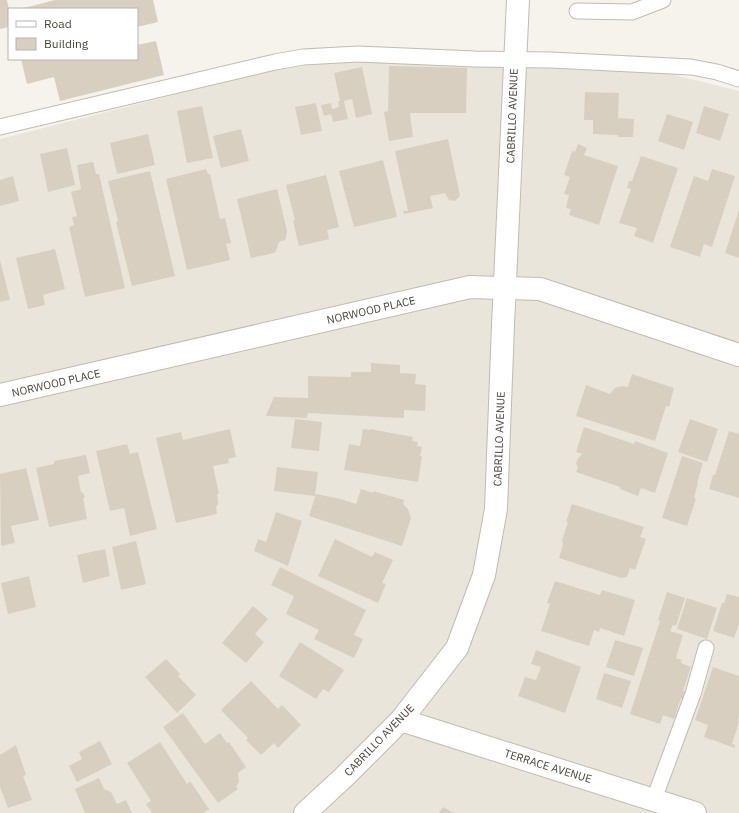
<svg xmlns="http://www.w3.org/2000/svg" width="739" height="813" viewBox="0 0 739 813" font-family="'IBM Plex Sans',sans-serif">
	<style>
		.residential { fill: #eae5da }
		.building { fill: #d8cfc1 }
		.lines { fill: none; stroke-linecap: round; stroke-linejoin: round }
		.service-casing { stroke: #c2bbae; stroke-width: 17 }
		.minor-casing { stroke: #c2bbae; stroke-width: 24 }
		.service { stroke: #fff; stroke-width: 15 }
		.minor { stroke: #fff; stroke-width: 22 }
		.labels { text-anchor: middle; stroke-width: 3; stroke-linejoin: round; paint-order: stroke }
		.street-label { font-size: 11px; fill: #4b4439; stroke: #fff }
	</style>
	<rect width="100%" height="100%" fill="#f6f3ec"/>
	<polygon class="residential" points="376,60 670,74 739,91 739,813 0,813 0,139 285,67"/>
	<g class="building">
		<polygon points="0,0 7,0 9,10 9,27 0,29"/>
		<polygon points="55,0 153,0 158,22 137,27 137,9 20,9"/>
		<polygon points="156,41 164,75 60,101 54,77 27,84 21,59 137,59 137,45"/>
		<polygon points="389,66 467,68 466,113 410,113 413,137 389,141 384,112 388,111"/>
		<polygon points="362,67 372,114 356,118 352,99 344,101 348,119 333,122 331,114 324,116 321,105 331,103 332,109 339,107 338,101 340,101 334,73"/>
		<polygon points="585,92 619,93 618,118 634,119 633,137 618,137 618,135 593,134 593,120 584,120"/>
		<polygon points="316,103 322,131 301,135 295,107"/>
		<polygon points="202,106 213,158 187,163 177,111"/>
		<polygon points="704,106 729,114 720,141 696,133"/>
		<polygon points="667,114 693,122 684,150 658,141"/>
		<polygon points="241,129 249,161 221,168 213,136"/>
		<polygon points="148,134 155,165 117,174 110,143"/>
		<polygon points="448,139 460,196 455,201 449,200 445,193 430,196 433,208 404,214 403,211 408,211 395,151"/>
		<polygon points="578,144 587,148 584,155 618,166 599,225 569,215 571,209 566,208 569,195 564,194 570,177 564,175 572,151 575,152"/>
		<polygon points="67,148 75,185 48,192 40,154"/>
		<polygon points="641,156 678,168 653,243 634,236 637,228 619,223 631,189 627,188 629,181 632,181"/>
		<polygon points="383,160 397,217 354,227 339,171"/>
		<polygon points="93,162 96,174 99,174 125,288 85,297 69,227 74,225 72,217 77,216 71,192 81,189 77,165"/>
		<polygon points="206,169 208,174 210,174 220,219 225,218 231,243 226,244 230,260 187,270 166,179"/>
		<polygon points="712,169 735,176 712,247 704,244 700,257 670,247 694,176 708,181"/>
		<polygon points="150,171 175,276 132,286 116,222 118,221 108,181"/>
		<polygon points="326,175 339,227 327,230 329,239 299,246 293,221 295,220 286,185"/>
		<polygon points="13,176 19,201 0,206 0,180"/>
		<polygon points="277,189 287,231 286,238 285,240 279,242 276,251 274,253 251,258 237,199"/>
		<polygon points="739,210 739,258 725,253"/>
		<polygon points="55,249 65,289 43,295 45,305 28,309 16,258"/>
		<polygon points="0,260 10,300 0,302"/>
		<polygon points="371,363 400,365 400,373 416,374 415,384 426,385 425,411 404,410 404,418 308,413 307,418 266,416 274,397 308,398 308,376 351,377 351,372 371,372"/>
		<polygon points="632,374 674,388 669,407 666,406 655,441 576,416 586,385 610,394 615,388 622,386 628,387"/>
		<polygon points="295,419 322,422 319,451 291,448"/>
		<polygon points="690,419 718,429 707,462 678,452"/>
		<polygon points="584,427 634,444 635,441 668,453 655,493 641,488 638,496 620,489 620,487 576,472 578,467 576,464 577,460 582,454 576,452"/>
		<polygon points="230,429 236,457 228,459 229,463 213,466 219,494 217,494 218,500 218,505 216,506 217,514 176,523 156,438 181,432 183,440"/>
		<polygon points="363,429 370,430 370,429 413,437 412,441 418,442 417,446 422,447 420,456 422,457 418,482 344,470 349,444 360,446"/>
		<polygon points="729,431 739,434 739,498 709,489 713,475 715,475"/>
		<polygon points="127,444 130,454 138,452 157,529 130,536 124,508 110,511 96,451"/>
		<polygon points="86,455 90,473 78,476 81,493 83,492 85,498 83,498 87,519 49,527 36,468 54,464 54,461"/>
		<polygon points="682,456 703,463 697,483 698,483 694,498 696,499 687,526 662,518"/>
		<polygon points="277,467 318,472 315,496 274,491"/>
		<polygon points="26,468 39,520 11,526 15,543 1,546 0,474"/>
		<polygon points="361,489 373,493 373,491 404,500 403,504 408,509 411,518 402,546 309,516 316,494 341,499 356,504"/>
		<polygon points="572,504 644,527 640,537 646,539 635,570 630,568 627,577 621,578 559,558 563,545 562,540 568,522 566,522"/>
		<polygon points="276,512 302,521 288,566 254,551 258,539 266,542"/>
		<polygon points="335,539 372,557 375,552 393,560 382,583 386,584 378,603 318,576"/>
		<polygon points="136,541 146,584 121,590 112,547"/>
		<polygon points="105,549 110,576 83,583 77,555"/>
		<polygon points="280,567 366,610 354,635 363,639 354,658 314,639 319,630 286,614 294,596 271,585"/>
		<polygon points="29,576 36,607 8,614 1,583"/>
		<polygon points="555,581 600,595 602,590 635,600 624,636 600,628 599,632 594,630 589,646 541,631 550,604 547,603"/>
		<polygon points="667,592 685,598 676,626 673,625 670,631 683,635 676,658 682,660 681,663 691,667 683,691 686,692 683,699 681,698 674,719 663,715 660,724 630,714 660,621 658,620"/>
		<polygon points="727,594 739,597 739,624 734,638 713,631 722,603 724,603"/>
		<polygon points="687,598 717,608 707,639 677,629"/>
		<polygon points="253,606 268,619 255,634 264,642 246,663 222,643"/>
		<polygon points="615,640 643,648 634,676 606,667"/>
		<polygon points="300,642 344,670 329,692 323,689 316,699 279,676"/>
		<polygon points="536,650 581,667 565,713 518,696 525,677 536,680 541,667 531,664"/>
		<polygon points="166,659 180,674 178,676 196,695 177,713 145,677"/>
		<polygon points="713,667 739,676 739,717 738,720 739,722 732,744 735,745 735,748 704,737 708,725 695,720"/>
		<polygon points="604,673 631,681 622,708 596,699"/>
		<polygon points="251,681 278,709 282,705 301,725 278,748 274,743 261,755 246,740 248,738 221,710"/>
		<polygon points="183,713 205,744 220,733 227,743 229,742 246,767 238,773 239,782 236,787 238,789 218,803 163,727"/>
		<polygon points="100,741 112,764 77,782 69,766 82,759 79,752"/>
		<polygon points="160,742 187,784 190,781 209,809 203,813 152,813 146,804 151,801 127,763"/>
		<polygon points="16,745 26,775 23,776 32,800 8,808 0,787 0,755"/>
		<polygon points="99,778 104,789 111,792 117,804 126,800 132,813 85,813 75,789"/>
		<polygon points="443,807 454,813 439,813"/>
	</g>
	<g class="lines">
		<defs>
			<g id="service">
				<polyline points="577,11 632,12 663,0"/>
				<polyline points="0,127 275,62 303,57 358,54 475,59 551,60 691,67 717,72 739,79"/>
				<polyline points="654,799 693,694 706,648"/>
			</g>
			<g id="minor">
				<polyline points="0,395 470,287 540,289 739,355"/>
				<polyline points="401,720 695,813"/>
				<polyline points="305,813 344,777 401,720 457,648 484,575 496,509 503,325 518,0"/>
			</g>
		</defs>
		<use href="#service" class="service-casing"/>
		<use href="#minor" class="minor-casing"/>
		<use href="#service" class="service"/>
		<use href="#minor" class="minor"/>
	</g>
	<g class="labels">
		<g class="street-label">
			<text transform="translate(512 116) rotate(-88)" y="4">CABRILLO AVENUE</text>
			<text transform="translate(371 310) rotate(-13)" y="4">NORWOOD PLACE</text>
			<text transform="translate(56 383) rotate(-13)" y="4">NORWOOD PLACE</text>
			<text transform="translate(499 439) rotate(-88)" y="4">CABRILLO AVENUE</text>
			<text transform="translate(379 740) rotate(-46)" y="4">CABRILLO AVENUE</text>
			<text transform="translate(548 766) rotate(17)" y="4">TERRACE AVENUE</text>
		</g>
	</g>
	<rect x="8" y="8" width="130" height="52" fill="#ffffff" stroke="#b7b4b0"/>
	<rect x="16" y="21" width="20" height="6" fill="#ffffff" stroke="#b7b4b0"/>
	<text x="44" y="28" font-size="12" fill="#4b4439">Road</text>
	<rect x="16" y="38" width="20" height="12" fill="#d8cfc1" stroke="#b7b4b0"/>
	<text x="44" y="48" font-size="12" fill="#4b4439">Building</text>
</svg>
